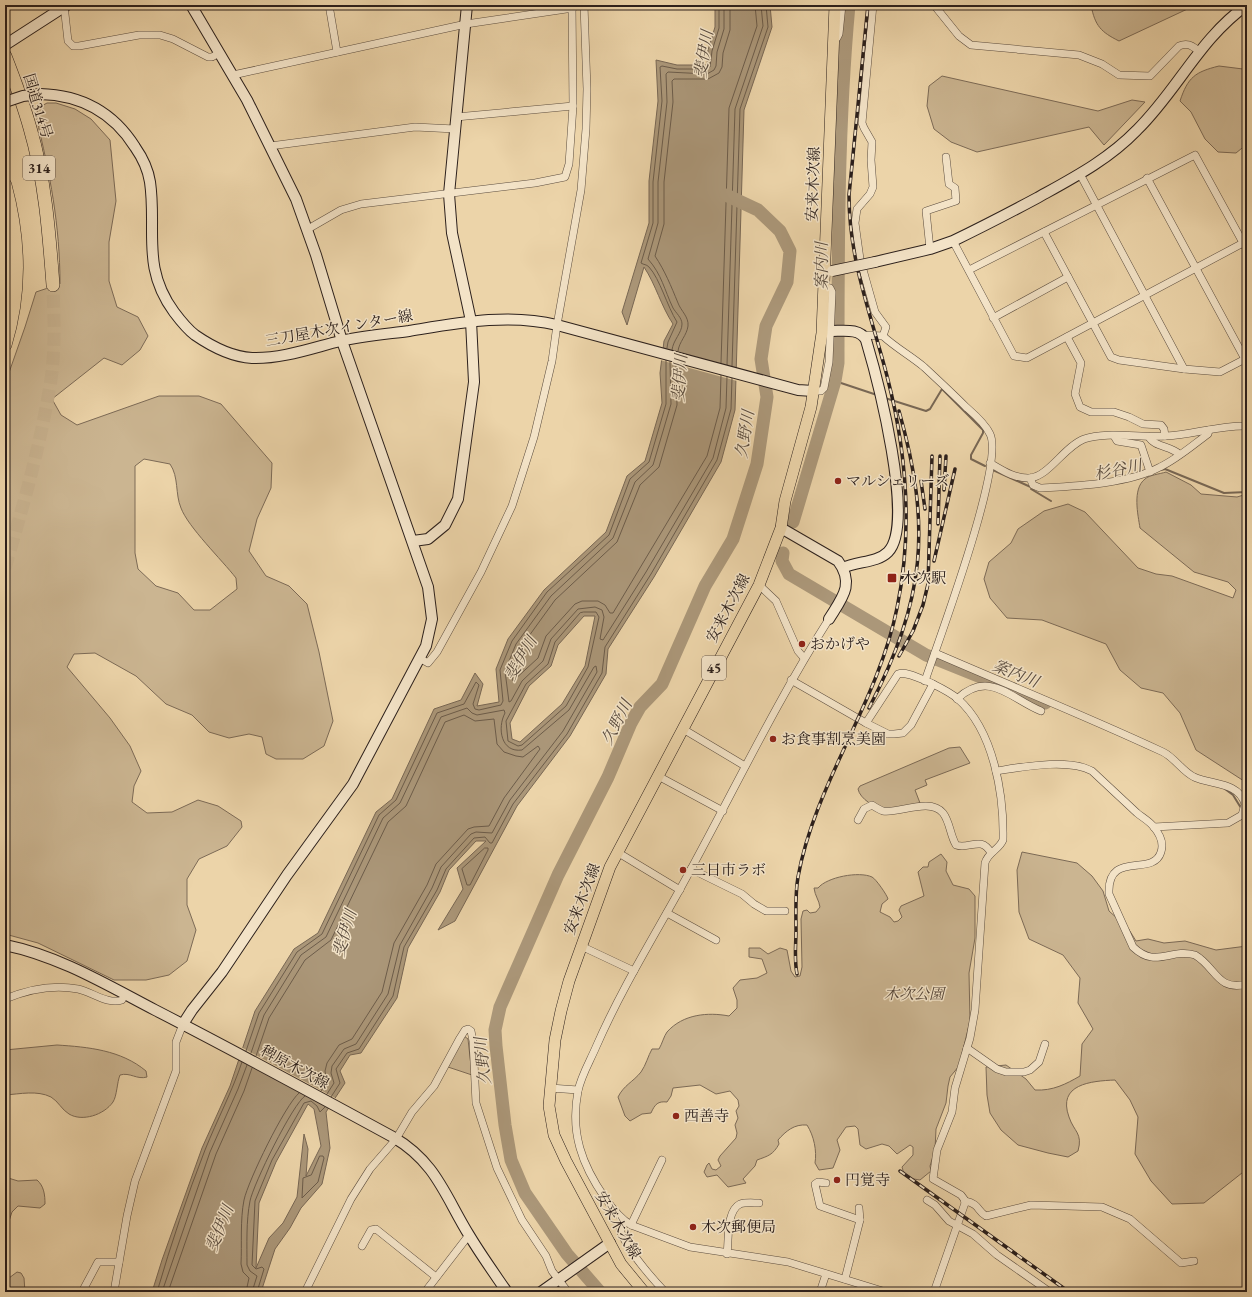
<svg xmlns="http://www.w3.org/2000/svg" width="1252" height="1297" viewBox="0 0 1252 1297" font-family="'EB Garamond','Noto Serif JP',serif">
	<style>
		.green { fill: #cbb591; stroke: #7c6a56; fill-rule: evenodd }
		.water { fill: #ab9779; stroke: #786754; fill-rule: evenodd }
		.pier { fill: #ecd4a9 }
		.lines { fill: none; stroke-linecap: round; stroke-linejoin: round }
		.shore { stroke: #6c5c4a; stroke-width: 1 }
		.stream { stroke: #786754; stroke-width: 2 }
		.river { stroke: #ab9779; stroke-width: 13 }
		.highway-tunnel { stroke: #c6b08d; stroke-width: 13; stroke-dasharray: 13 6; stroke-linecap: butt }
		.street-casing { stroke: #5c4d3f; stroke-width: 8 }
		.secondary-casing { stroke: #2c201c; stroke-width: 12 }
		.primary-casing { stroke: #2c201c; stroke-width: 12 }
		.highway-casing { stroke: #2c201c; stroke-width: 14 }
		.street { stroke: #f3e3c7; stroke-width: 7 }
		.secondary { stroke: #f3e3c7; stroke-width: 10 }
		.primary { stroke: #ecd4a9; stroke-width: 11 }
		.highway { stroke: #ecd4a9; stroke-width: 13 }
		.rail-casing { stroke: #2c201c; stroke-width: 3.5 }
		.rail { stroke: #f3e3c7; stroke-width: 2; stroke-dasharray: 6; stroke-linecap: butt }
		.secondary-bridge-casing { stroke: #2c201c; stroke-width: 12; stroke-linecap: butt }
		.secondary-bridge { stroke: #f3e3c7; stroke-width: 10 }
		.poi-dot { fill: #8f2418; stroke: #f3e3c7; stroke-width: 1.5 }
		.labels { text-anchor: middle; stroke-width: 3; stroke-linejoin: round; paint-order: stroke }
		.shield { fill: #f3e3c7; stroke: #685a4f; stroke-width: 1 }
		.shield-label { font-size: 14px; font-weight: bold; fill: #2c201c }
		.street-label { font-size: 15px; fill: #2c201c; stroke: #f3e3c7 }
		.poi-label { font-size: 15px; fill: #2c201c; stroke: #f3e3c7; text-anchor: start }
		.park-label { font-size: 15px; font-style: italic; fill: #544539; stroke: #f3e3c7 }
		.water-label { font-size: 16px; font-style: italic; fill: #584a3d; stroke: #f3e3c7 }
	</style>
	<rect width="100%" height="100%" fill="#ecd4a9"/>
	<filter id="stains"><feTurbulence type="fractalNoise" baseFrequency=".005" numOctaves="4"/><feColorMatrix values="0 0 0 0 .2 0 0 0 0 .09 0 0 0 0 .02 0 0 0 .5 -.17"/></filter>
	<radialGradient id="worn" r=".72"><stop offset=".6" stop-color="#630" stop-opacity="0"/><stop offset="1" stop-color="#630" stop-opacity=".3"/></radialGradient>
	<g class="green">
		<path d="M1091 5H1196L1119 41C1101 32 1095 26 1091 5Z"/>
		<path d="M1219 66 1243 69 1247 66V144L1236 153 1218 152 1205 139 1191 112 1180 101C1188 77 1195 72 1219 66Z"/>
		<polygon points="942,76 1098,111 1132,100 1145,102 1104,145 1089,127 977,152 951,142 934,129 927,106 929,86"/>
		<path d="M47 103H56L75 109 91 119 110 140 116 201 109 242V281L117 307 138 317 148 336 140 350 122 365 104 358 52 399 61 415 77 425 159 396H199L221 404 272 463 271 488 257 519 249 551 266 576 289 586 307 604 319 652 333 721 324 746 303 759H276L266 754 262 737 249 734 229 738 209 732 192 715 166 704 136 676 95 653 74 654 67 667 110 718 130 746 141 771 134 786 132 802 147 813 172 812 198 800 218 806 241 821 242 827 227 846 199 859 187 879V905L196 930 187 961 169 975 146 980H114L38 943 5 934V384L25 327 36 292 60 284C60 226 50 173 36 117L38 108ZM144 459 170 464C179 477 175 494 181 508 188 527 222 560 236 578L237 589 210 610H194L178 593 156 586 138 569 135 553V466Z"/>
		<path d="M1166 472 1191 485 1201 494 1237 497 1247 494V783L1196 750 1180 713 1163 693 1141 688 1120 670 1106 644 1042 620 1007 618 990 598 984 579 989 562 1011 543 1018 529 1044 511 1068 504 1085 512 1138 568 1156 574 1172 576 1233 598 1236 590 1228 582 1194 572 1140 528C1138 515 1132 489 1145 479 1149 475 1160 474 1166 472Z"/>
		<path d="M960 747 970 763 925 780 927 785 915 790 920 803C909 805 896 809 885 809 875 808 860 799 858 789L860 786 949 748Z"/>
		<path d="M1022 852 1077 863 1092 876 1103 891 1109 911 1128 928 1136 941 1148 939 1164 943 1185 941 1216 950 1247 946V1169L1204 1203 1172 1204 1151 1181 1135 1154 1138 1117 1130 1100 1115 1080C1091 1081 1057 1084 1069 1117 1074 1132 1083 1133 1078 1151L1068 1157 1048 1153 1018 1145 1001 1130 990 1113 987 1095 986 1067 1006 1065 1026 1079 1035 1090C1053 1091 1066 1084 1080 1076L1082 1044 1093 1029 1078 1003 1080 978 1063 955 1029 939 1019 912 1017 870Z"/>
		<path d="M941 854 947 862 946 871 953 885 969 889 975 896V938L969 973 970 1021 959 1066 950 1077 948 1086 946 1103 936 1129 935 1150 930 1166 931 1171 920 1180C912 1179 904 1177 902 1167L913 1155V1147L910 1145 897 1154 889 1146 882 1144 866 1149 860 1145 858 1129 855 1126 846 1127 837 1140 840 1150 833 1168 819 1170 815 1163C817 1151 814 1136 807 1125 794 1124 786 1131 778 1140L779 1144C773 1155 768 1156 757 1160L755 1166 743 1179 746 1183 728 1187 717 1175 707 1177 704 1172 707 1165 709 1163 712 1169 716 1170 721 1166 718 1160 720 1156 736 1138 737 1133 735 1125 738 1118 736 1111 739 1106 738 1100 730 1091 716 1094 700 1085 673 1088 671 1096 667 1102C658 1101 655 1104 651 1113L642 1114 630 1121 625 1116 618 1097C624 1085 633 1082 641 1072 646 1065 648 1056 652 1049H659C662 1044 664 1036 667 1032 683 1014 708 1012 729 1016L737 1008V1000L733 988 740 980 757 978 767 973 762 959 749 957V948H760L768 954 780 948 787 950 791 971 795 977 800 976 802 967 801 919 803 911 807 910 810 913 816 912 820 907C819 900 815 896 814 888H818C827 877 859 871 872 877 876 879 887 895 888 899L882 904 880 912 890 917 894 922 898 921 902 917 899 910 901 906 924 896 918 872 923 867H928L929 862Z"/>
		<polygon points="464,1036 468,1039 472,1075 448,1067"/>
		<path d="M57 1045C88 1047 121 1050 146 1071L147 1077C137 1080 130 1072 120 1075 117 1082 117 1096 113 1102 104 1115 82 1122 69 1114 62 1110 58 1101 51 1097 37 1090 20 1094 5 1095V1050Z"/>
		<path d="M5 1177 18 1181 37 1180C44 1186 45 1195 45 1204L40 1208 18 1206 12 1212 9 1221 5 1224Z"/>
		<polygon points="17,1272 21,1273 24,1278 25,1292 5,1292 5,1278 9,1278"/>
	</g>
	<path class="water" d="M715 5H770L772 27 744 110 735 410 721 462 654 577 608 649 606 674 570 736 517 806 455 921 438 930 463 889 457 868 486 841H476L449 870 440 892 408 948 397 998 361 1053 350 1055 340 1071 345 1083 326 1112 330 1148 322 1184 301 1208 290 1228 275 1249 261 1292H152L162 1260 202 1148 230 1086 255 1011 294 949 318 933 376 812 392 799 434 709 461 700 475 673 483 684 477 706 499 702 496 669 508 639 544 590 606 532 627 476 645 461 662 403 660 373 664 341 673 324C661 306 656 285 644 267L627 325 622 312 649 223V181L658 101 656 60 677 65H707L708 50 715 27ZM584 616H595L585 666 562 704 520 742 512 739 510 723 529 686 551 666 558 645ZM308 1104 314 1109 321 1146 306 1176 308 1149 304 1134 297 1197 283 1223 269 1238 256 1268 259 1203 276 1162Z"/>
	<g class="pier">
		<polygon points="661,348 738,369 737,381 660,360"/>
		<polygon points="241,1047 337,1099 331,1108 237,1057"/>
	</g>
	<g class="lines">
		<g class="shore">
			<path d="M667 348 668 342 677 322C667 306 660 279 649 267 646 264 644 265 641 263L653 223V182L662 101 660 67 662 66 677 69H706L710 67 712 51 719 28V5"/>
			<path d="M672 350C673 340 682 333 682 324 682 318 676 313 673 308 664 289 662 275 648 259L658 223V182L667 102 666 74 668 72 707 74 714 70 716 66 717 52 724 29V5"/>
			<path d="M678 351C679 342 687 335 688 326 689 317 681 311 678 303 671 286 665 271 655 256L664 224V182L673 102 672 81 674 79H708L719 73 722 67 723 53 730 30V5"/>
			<polyline points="670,362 671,404 653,465 635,482 613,538 551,596 516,644 505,671 509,702 511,701 522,681 543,661 551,639 578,609 595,607 602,610 604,617 600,639 603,640 646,572 713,458 726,408 727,377"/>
			<polyline points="676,363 677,405 659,467 640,485 617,542 555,600 521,647 511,671 513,681 538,658 546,636 575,604 582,601 598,601 605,605 610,613 613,613 707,456 720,408 721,375"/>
			<polyline points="721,363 729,108 757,26 755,5"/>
			<polyline points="727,365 735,109 763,26 761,5"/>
			<polyline points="732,366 740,109 768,27 766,5"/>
			<polygon points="584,612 596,612 599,617 588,667 566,706 522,745 518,746 508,741 506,721 526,684 548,664 555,642 580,613"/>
			<polygon points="485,848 488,848 488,850 470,885 467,885 462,869"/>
			<polyline points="246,1051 259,1013 297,952 322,934 379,815 396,800 437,713 464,704 476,682 479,685 473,704 475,709 479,710 501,705 503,701 500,670 512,641 547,592 609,535 630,479 649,462 666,404 666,360"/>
			<path d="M251 1053 264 1015 301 955 326 937 383 818 400 803 441 717 467 708 472 713 477 715 504 710 505 713C497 728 501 753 522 750L569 710 594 667 596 666 597 672 563 731 510 800 492 833 476 832 471 834 441 867 432 888 400 945 388 994 356 1044 344 1049 332 1066 331 1073 334 1083 327 1094"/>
			<polyline points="256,1056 269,1018 305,960 331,940 388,822 406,806 445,722 464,715 475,721 494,719 497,744 504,752 516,756 523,757 538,746 540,749 504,798 489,826 474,827 468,829 436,864 427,885 394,943 382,992 352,1039 339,1045 327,1063 325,1071 327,1082 321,1091"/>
			<polyline points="331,1097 340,1083 336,1069 347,1053 359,1049 393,996 404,947 437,890 446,869 474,838 485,837 490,843 492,843 513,804 567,734 602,673 605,647 651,574 717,460 731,409 732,378"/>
			<polygon points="320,1156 323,1156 324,1158 318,1182 302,1198 303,1178 311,1175"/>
			<path d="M157 1292C171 1244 187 1196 205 1150 217 1120 232 1092 242 1062"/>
			<polyline points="162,1292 210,1152 238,1089 247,1065"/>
			<polyline points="168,1292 216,1154 244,1091 252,1068"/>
			<path d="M246 1292 249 1278 243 1272 241 1264C242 1244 240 1220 244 1200 248 1181 285 1105 299 1093"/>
			<path d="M252 1292 257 1276 250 1271 247 1265C247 1245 246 1221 250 1201 253 1185 293 1103 305 1096"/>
			<polyline points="257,1292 264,1269 262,1267 256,1269 252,1265 255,1201 272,1160 304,1103 311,1101 317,1106 320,1112 325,1107"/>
		</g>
		<g class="stream">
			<polyline points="835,381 877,395"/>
			<polyline points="885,398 926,411 930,409 942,389 983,430 983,433 971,455 971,459 985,466"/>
			<polyline points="993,470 1035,489"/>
			<polyline points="1161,470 1165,469 1224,493 1247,492"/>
			<polyline points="1031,489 1051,501"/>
			<polyline points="1225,789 1233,795 1241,808"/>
		</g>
		<g class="river">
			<path d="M793 522 835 381 838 363C838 244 838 124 849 5"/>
			<polyline points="783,553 782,561 789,574 926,655 1045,703"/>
			<polyline points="600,1292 567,1254 525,1193 511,1160 505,1125 496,1046 495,1030 500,1007 558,875 608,777 631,723 640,707 662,684 705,586 733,539 757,464 767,397 761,359 766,326 787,282 790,251 780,231 758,210 726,195"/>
		</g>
		<path class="highway-tunnel" d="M5 568C22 510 39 451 49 391 56 356 54 320 53 285"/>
		<defs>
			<g id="street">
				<polyline points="64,5 68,41 73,46 79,46 139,35 160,35 173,39 208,57 212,57 219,53"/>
				<polyline points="329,5 337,52"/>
				<polyline points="873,5 862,123 864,128 872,142 871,160 873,187 870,194 857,209 855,223 860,259 875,312 886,327 883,336"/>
				<path d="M934 5 959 36 971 45 1079 55 1102 64 1119 75 1150 76 1179 46C1188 42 1192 46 1199 51"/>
				<polyline points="837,38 839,34 842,5"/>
				<polyline points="233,75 466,24 573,8 575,5"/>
				<polyline points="456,117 573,106"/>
				<polyline points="270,146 415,127 455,129"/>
				<polyline points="1080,174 1184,369 1220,372 1247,358"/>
				<polyline points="1147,178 1245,359"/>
				<polyline points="308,229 341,210 361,204 535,183 565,177 569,164 573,106 572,5"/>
				<polyline points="1044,232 1111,357 1119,360 1184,369"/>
				<polyline points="953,241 1014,356 1027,358 1243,243"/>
				<polyline points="930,249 926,211 956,201 955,188 949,184 946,157"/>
				<polyline points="969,270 1195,155 1247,250"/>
				<polyline points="993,318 1068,277"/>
				<path d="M863 335 883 336C896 348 911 356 924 367 938 380 952 393 966 407 974 414 985 423 990 434 1005 464 938 642 925 681"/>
				<polyline points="1067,337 1081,363 1075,394 1080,407 1091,412 1114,412 1129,417 1143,424 1161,425 1164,429 1165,436"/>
				<polyline points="813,391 821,391 824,388 829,362 832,292 830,288 825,287"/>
				<polyline points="1114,436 1117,441 1141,445 1150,472"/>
				<path d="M1149 437C1154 447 1171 446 1179 454"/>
				<path d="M990 463C1002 470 1015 479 1030 478 1049 476 1064 447 1084 439 1106 431 1141 438 1166 436 1193 435 1219 425 1247 426"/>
				<path d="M1030 478 1033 485 1040 488C1076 486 1128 484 1160 467 1177 459 1193 445 1208 434L1209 430"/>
				<polyline points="759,585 776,601 798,651 804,658"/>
				<path d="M829 619C773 707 729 801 679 891 650 943 620 992 596 1047 590 1061 581 1076 578 1091 570 1133 582 1165 605 1198 612 1208 621 1219 631 1225L690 1247 788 1262 886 1292"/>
				<path d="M935 653C1011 686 1088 717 1163 752 1175 758 1182 771 1194 777 1212 785 1239 782 1245 804L1242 815 1228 823 1154 827"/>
				<polyline points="421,659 428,663 437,652 481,572 512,506 534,437 552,361 557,325 581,190 586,129 587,89 584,5"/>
				<polyline points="791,680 866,723 888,734 894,734 903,733 911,725 933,684"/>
				<path d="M957 699C989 669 1011 699 1041 711"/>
				<path d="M866 723 898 674C906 671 921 679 929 682 939 687 950 692 958 699 994 731 1004 795 1003 840 999 850 988 852 985 863L975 1010 970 1038 955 1088 952 1112 937 1150 933 1179 961 1195 964 1199 965 1203 934 1292"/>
				<polyline points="683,729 745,766"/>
				<path d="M996 771C1022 767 1068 758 1092 771 1107 785 1122 799 1137 813 1142 817 1149 821 1153 826 1159 833 1164 843 1161 852 1153 878 1107 849 1109 894L1133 947C1156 969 1170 948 1195 955 1216 967 1217 992 1247 984"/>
				<polyline points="658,776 723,811"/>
				<path d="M858 820 864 809 872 805C875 807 880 810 883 811 898 814 930 797 943 813 950 822 950 835 956 845 969 850 981 835 991 853"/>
				<polyline points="617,852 680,890"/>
				<polyline points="691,869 742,894 754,904 766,911 785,911"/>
				<polyline points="667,913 716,940"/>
				<polyline points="581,946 634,971"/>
				<path d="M5 999C29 989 52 984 78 989 92 992 108 1005 122 1000L125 994"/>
				<polyline points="967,1048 997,1069 1006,1072 1024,1072 1030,1070 1039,1062 1045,1044"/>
				<polyline points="550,1088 578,1090"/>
				<polyline points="826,1183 818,1182 815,1184 820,1206 860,1220"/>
				<polyline points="927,1200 935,1205 949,1221 973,1234 997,1255 1050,1292"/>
				<path d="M965 1201C980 1204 977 1211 986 1216L1031 1205 1102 1207 1130 1219 1181 1263 1194 1261"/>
				<path d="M625 1222 620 1230C628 1251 650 1276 665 1292"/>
				<polyline points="631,1225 662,1160"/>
				<polyline points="362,1246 371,1230 376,1229 436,1277"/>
				<path d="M727 1254C729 1240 726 1211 740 1204 746 1202 753 1203 759 1203"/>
				<polyline points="845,1279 860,1220 859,1208"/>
				<polyline points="82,1292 98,1262 119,1262"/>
				<polyline points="114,1292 127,1216 135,1181 176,1071 176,1042 183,1024"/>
				<polyline points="313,1292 307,1288 351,1199 370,1169 396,1139 412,1112 434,1086 460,1038 465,1030 468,1029 471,1031 473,1041 476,1103 497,1168 522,1220 546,1256 552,1271 568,1292"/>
				<polyline points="425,1292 469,1235"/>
				<polyline points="820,1292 826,1274"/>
			</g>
			<g id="secondary">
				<polyline points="5,45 67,5"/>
				<path d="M40 94C80 95 113 112 135 147 142 157 148 169 150 182 157 230 141 267 174 312 180 320 187 329 195 335 211 346 233 357 252 358 282 359 312 348 340 341 363 336 386 334 409 331 458 323 508 313 557 325L798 390 813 391"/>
				<path d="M875 262 930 249 953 241C982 227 1009 213 1037 198 1073 178 1108 160 1137 130 1177 91 1200 38 1247 5"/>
				<path d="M832 331C843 331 860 328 866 340 877 377 916 524 888 552 877 563 857 561 843 568"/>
				<path d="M781 528 838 561C855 584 842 598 829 619"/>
				<polyline points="413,541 428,539 445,525 458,499 474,382 471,321 452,233 449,194 467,5"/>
				<path d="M5 945C59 956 107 985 155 1010 235 1051 314 1094 393 1137 436 1162 445 1196 469 1235 481 1255 494 1273 507 1292"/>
				<polyline points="183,1024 192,1010 222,972 287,875 353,784 363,765 426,646 432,619 428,587 342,341 316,255 296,199 247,100 191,5"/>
				<polyline points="541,1292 610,1243"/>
			</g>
			<polyline id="primary" points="644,1292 621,1264 566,1161 554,1135 549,1106 555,1040 561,1011 569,981 610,867 759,585 781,528 785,501 811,407 822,333 835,5"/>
			<g id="highway">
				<path d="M5 56C14 79 23 103 30 128 45 179 49 232 53 285"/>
				<path d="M5 185C19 237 21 293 5 345"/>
			</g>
		</defs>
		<use href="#street" class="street-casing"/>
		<use href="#secondary" class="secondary-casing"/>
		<use href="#primary" class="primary-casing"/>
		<use href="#highway" class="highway-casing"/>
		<use href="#street" class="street"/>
		<use href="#secondary" class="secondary"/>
		<use href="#primary" class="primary"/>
		<use href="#highway" class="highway"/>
		<defs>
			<g id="rail">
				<polyline points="921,481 925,509"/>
				<polyline points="944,490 946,456"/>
				<polyline points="938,524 940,456"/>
				<polyline points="934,561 955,469"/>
				<polyline points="899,656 913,631 923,605 928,584 932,456"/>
				<path d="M869 708C925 600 932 528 899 411"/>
				<path d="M797 974C794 959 796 944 796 930 796 913 795 894 798 877 815 783 878 703 897 608 913 531 907 453 887 376 871 314 849 261 849 195L868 5"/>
				<polyline points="900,1171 1069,1292"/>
			</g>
		</defs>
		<use href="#rail" class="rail-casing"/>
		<use href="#rail" class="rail"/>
		<defs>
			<g id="secondary-bridge">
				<polyline points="5,102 23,96 40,94"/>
				<polyline points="832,271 875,262"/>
			</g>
		</defs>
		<use href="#secondary-bridge" class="secondary-bridge-casing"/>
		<use href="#secondary-bridge" class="secondary-bridge"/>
	</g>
	<g class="poi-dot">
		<circle cx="838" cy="481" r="4"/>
		<rect x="887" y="573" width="10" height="10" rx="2"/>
		<circle cx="802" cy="644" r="4"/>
		<circle cx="773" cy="739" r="4"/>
		<circle cx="683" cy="870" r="4"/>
		<circle cx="676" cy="1116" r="4"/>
		<circle cx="837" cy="1180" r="4"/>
		<circle cx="693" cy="1227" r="4"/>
	</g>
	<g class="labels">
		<g class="shield">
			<rect x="23" y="156" width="32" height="24" rx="3"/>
			<rect x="702" y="656" width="24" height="24" rx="3"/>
		</g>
		<g class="shield-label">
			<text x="39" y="173">314</text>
			<text x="714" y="673">45</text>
		</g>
		<g class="street-label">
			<text transform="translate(38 106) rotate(73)" y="5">国道314号</text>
			<text transform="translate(813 184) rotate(-88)" y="5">安来木次線</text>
			<text transform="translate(339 328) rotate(-10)" y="5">三刀屋木次インター線</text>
			<text transform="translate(728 608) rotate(-62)" y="5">安来木次線</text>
			<text transform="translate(582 899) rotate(-69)" y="5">安来木次線</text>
			<text transform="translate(295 1067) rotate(28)" y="5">稗原木次線</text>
			<text transform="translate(618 1225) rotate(60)" y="5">安来木次線</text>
		</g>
		<g class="poi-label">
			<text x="846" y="486">マルシェリーズ</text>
			<text x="901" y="583">木次駅</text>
			<text x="810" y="649">おかげや</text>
			<text x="781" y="744">お食事割烹美園</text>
			<text x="691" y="875">三日市ラボ</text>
			<text x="684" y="1121">西善寺</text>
			<text x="845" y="1185">円覚寺</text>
			<text x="701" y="1232">木次郵便局</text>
		</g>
		<g class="park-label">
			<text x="914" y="999">木次公園</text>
		</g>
		<g class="water-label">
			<text transform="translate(703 54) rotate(-81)" y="6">斐伊川</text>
			<text transform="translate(821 266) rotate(-90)" y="6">案内川</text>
			<text transform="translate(679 378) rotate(-86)" y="6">斐伊川</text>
			<text transform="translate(744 434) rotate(-81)" y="6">久野川</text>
			<text transform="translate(1118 469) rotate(-11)" y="6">杉谷川</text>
			<text transform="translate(520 658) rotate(-60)" y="6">斐伊川</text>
			<text transform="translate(1016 673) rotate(22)" y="6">案内川</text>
			<text transform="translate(616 722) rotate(-63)" y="6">久野川</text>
			<text transform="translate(344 933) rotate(-74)" y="6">斐伊川</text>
			<text transform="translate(482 1061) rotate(-96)" y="6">久野川</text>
			<text transform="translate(219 1228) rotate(-68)" y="6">斐伊川</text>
		</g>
	</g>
	<rect width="1252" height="1297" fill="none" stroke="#ecd4a9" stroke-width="20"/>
	<rect x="6" y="6" width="1240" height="1285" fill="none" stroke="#2c201c" stroke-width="2"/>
	<rect x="10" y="10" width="1232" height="1277" fill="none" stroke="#2c201c"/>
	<rect width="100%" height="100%" filter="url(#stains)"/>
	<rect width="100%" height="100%" fill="url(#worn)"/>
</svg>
